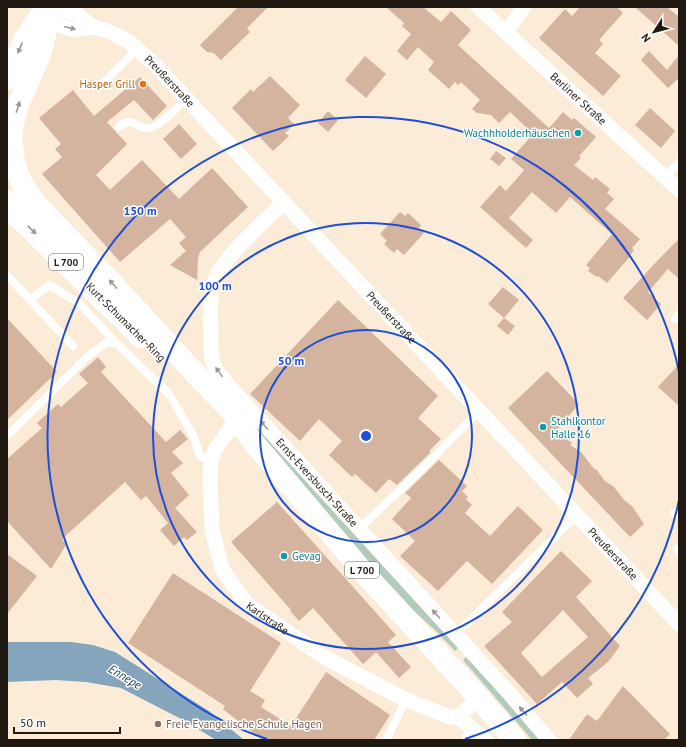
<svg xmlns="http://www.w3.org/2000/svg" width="686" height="747" viewBox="0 0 686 747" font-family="'PT Sans',sans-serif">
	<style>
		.green { fill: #b2cbba }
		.water { fill: #84a5bb }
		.building { fill: #d5b49f; fill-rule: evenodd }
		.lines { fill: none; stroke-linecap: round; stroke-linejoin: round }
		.lane { stroke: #fff; stroke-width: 8 }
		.street { stroke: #fff; stroke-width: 15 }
		.primary { stroke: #fff; stroke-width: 22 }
		.oneway { fill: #9a9894 }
		.ring { fill: none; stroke: #1d4ed8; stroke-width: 2 }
		.food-dot { fill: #e8710a; stroke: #fff; stroke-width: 1.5 }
		.culture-dot { fill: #0f9aa8; stroke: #fff; stroke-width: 1.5 }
		.education-dot { fill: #8d6e63; stroke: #fff; stroke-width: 1.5 }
		.labels { text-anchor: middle; stroke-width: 3; stroke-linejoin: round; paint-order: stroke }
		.shield { fill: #fff; stroke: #625e59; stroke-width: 1 }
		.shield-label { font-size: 10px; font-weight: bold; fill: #1f1912 }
		.street-label { font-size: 11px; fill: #1f1912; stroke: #fff }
		.food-label { font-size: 11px; fill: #c56008; stroke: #fff; text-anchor: end }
		.culture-label { font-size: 11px; fill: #0d838f; stroke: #fff; text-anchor: start }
		.education-label { font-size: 11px; fill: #785e54; stroke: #fff; text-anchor: start }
		.water-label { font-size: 12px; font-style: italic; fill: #0e3b52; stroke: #fff }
		.centre { fill: #1d4ed8; stroke: #fff; stroke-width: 2 }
		.ring-label { font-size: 12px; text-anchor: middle; font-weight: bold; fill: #1d4ed8; stroke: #fff; stroke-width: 3; stroke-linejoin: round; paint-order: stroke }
	</style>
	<rect width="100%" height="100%" fill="#fcebd7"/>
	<g class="green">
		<polygon points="228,398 235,400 459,647 455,651 437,632 382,582"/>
		<polygon points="467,656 541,740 532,740 463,660"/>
	</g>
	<polygon class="water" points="7,642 71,642 93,645 115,652 209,711 244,740 216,740 185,721 121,688 86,682 56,680 7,682"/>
	<g class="building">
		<polygon points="238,7 268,7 247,28 250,32 221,60 214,53 207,52 200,45"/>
		<polygon points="386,7 423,7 441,22 451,11 471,30 458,45 549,128 563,112 572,120 574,118 596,137 579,156 581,158 574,165 593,180 595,177 610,189 607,193 614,199 605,209 640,239 632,248 634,250 628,259 607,283 598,276 597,277 588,271 590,268 586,265 612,234 570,197 556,213 532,192 509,218 533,240 526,248 480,207 500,185 506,191 524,170 511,159 533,134 510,112 499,123 491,115 477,113 472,109 480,100 461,82 458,85 455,82 449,89 428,70 434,62 418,47 407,60 397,51 411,34 402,26 404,23"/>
		<polygon points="580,7 617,7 623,13 599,40 603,44 595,53 621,76 603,96 539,38 565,9 572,16"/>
		<polygon points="635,7 667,7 679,17 679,46"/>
		<polygon points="649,51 667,70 679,55 679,78 668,88 641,60"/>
		<polygon points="365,56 386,74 366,98 345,80"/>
		<polygon points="270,76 300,105 288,118 294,124 285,133 289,136 273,151 232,108 251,89 253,92"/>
		<polygon points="140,77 167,106 153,120 134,100 107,122 127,144 96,175 110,190 142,160 179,199 212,168 248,207 200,252 198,258 197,280 170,265 186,251 179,243 186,237 170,219 120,262 42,174 62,157 55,149 61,144 39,118 73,90 94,116"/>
		<polygon points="650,108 675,131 661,148 635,125"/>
		<polygon points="328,111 338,120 328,132 318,123"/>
		<polygon points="179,124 197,144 181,159 163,139"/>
		<polygon points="496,151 506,158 499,166 490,159"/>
		<polygon points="400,212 405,216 408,213 421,225 419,228 424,233 404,255 397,249 394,253 384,244 387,241 380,234"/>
		<polygon points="679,239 679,279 668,269 648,292 661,304 647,320 623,298 658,260"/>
		<polygon points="503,287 519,300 504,318 488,304"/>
		<polygon points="338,300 438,396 418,418 441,439 429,451 431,452 397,485 389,479 376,493 355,474 352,477 329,455 342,441 319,419 300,441 250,394"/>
		<polygon points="7,318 57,372 7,420"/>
		<polygon points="504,318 515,326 508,335 497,326"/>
		<polygon points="98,357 106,367 101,372 166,442 180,430 188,439 172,452 183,463 171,473 189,495 175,508 197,532 187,540 184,537 174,546 160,530 168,523 146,496 141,500 125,482 62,539 66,545 51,569 7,521 7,459 42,428 37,423 58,404 61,407 88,383 79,374"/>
		<polygon points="679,364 679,406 658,387"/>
		<polygon points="547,371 579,404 556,431 572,443 570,445 581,452 595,470 596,469 605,481 614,487 624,500 632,506 644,524 630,537 508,408"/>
		<polygon points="439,460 467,486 462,491 468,497 466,499 472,505 465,513 490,536 518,506 543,530 492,584 467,561 438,591 400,556 415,541 392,519 411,498 405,493"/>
		<polygon points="277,502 396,635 388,642 411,667 399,678 376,652 363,664 313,608 299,621 290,611 291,610 231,542"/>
		<path d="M561 551 592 581 576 597 620 646 608 662 588 678 593 684 577 698 562 682 537 704 484 646 512 622 502 612ZM563 610 588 637 542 677 521 653Z"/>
		<polygon points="7,554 37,576 7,614"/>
		<polygon points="173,573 281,643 250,691 265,700 261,707 291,726 326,672 390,715 374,740 262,740 223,709 225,706 128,643"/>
		<polygon points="623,686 670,734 664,740 569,740 587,714 597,721"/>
	</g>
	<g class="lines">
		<g class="lane">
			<polyline points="99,87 137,49"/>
			<path d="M119 127C133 113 139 133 153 127 163 123 179 106 187 98"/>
			<polyline points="665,177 679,163"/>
			<polyline points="7,275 30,300 50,285 80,304 117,344"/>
			<polyline points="30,300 73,346"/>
			<polyline points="675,319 679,314"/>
			<polyline points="7,436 87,357 107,342 117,344 169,394 194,437 200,456 205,459 211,460"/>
			<polyline points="674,513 679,514"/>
			<polyline points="359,529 420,471 479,411"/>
			<polyline points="677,549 679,551"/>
			<polyline points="455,635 577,515"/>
			<polyline points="386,740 406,700"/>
			<polyline points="465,740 470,727"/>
		</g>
		<g class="street">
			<polyline points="51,7 77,14 93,27"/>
			<path id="s1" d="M478 7 679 190"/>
			<path id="s2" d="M39 18 73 30 93 27 108 31 128 41 153 63 679 624"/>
			<polyline points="506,33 524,7"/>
			<path id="s3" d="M284 202C265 221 219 260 213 285 210 299 210 314 211 328 211 341 209 356 215 367 218 374 225 381 230 387L509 693 549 740"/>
			<path id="s4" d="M231 427 215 450 211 460 210 481 212 529 222 569 247 604 324 657 406 700 450 717H458L486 740"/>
			<polyline points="458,717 479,698"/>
		</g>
		<g class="primary">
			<polyline points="47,7 48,21 41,52 18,105 14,120 11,139 15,167 23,185 36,204 111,282 190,368 235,415 250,438 365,574 479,698 515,740"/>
			<polyline points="7,79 24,40 46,7"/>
			<polyline points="7,201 18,217 141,337"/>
		</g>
	</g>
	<defs><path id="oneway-solid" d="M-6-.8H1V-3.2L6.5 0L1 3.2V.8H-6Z"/></defs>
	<g class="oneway">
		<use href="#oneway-solid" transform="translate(70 28) rotate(13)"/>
		<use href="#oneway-solid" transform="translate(20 48) rotate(113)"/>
		<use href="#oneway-solid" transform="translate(18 107) rotate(-72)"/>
		<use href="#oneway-solid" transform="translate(32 230) rotate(43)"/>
		<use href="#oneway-solid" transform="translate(113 284) rotate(-132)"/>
		<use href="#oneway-solid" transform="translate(219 372) rotate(-126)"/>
		<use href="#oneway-solid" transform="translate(264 425) rotate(-132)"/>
		<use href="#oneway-solid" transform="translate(436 614) rotate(-132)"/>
		<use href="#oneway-solid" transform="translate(523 711) rotate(-131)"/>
	</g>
	<g class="ring">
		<circle cx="366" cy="436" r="106"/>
		<circle cx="366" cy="436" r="213"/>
		<path d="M679 500A319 319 0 0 1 465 739M267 739A319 319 0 1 1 679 372"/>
	</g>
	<circle class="food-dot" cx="143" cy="84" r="4"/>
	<g class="culture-dot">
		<circle cx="578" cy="133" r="4"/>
		<circle cx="543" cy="427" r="4"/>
		<circle cx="284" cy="556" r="4"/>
	</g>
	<circle class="education-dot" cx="158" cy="724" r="4"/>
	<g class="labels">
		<g class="shield">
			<rect x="49" y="254" width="34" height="16" rx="3"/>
			<rect x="345" y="562" width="34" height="16" rx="3"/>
		</g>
		<g class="shield-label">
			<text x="66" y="266">L 700</text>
			<text x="362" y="574">L 700</text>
		</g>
		<g class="street-label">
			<text dy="4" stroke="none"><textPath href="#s2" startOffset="152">Preußerstraße</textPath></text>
			<text dy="4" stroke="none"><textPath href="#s1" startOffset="136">Berliner Straße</textPath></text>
			<text dy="4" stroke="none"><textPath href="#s2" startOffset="476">Preußerstraße</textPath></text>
			<text transform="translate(126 322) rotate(45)" y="4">Kurt-Schumacher-Ring</text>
			<text dy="4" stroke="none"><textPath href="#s3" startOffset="347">Ernst-Eversbusch-Straße</textPath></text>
			<text dy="4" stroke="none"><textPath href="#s2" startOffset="800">Preußerstraße</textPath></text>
			<text dy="4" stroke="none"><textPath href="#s4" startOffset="217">Karlstraße</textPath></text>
		</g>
		<g class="food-label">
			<text x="135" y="88">Hasper Grill</text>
		</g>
		<g class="culture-label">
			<text x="570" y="137" text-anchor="end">Wachhholderhäuschen</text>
			<text x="551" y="425">Stahlkontor<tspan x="551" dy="13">Halle 16</tspan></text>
			<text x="292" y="560">Gevag</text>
		</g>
		<g class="education-label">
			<text x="166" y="728">Freie Evangelische Schule Hagen</text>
		</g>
		<g class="water-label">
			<text transform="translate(125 677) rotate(31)" y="4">Ennepe</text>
		</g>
	</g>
	<circle cx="366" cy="436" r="6" class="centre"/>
	<g class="ring-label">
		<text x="140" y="215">150 m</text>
		<text x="215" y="290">100 m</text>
		<text x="291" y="365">50 m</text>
	</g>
	<rect width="686" height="747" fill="none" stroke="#1f1912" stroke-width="16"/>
	<g transform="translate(654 32) rotate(234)" stroke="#ffffff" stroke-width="3" paint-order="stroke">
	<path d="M0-3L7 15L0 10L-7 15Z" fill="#1f1912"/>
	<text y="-6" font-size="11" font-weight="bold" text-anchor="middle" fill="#1f1912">N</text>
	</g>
	<path d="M14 727v6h106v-6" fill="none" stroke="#1f1912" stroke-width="2"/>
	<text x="20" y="727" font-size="12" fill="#1f1912" stroke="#ffffff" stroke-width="3" paint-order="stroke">50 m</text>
</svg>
